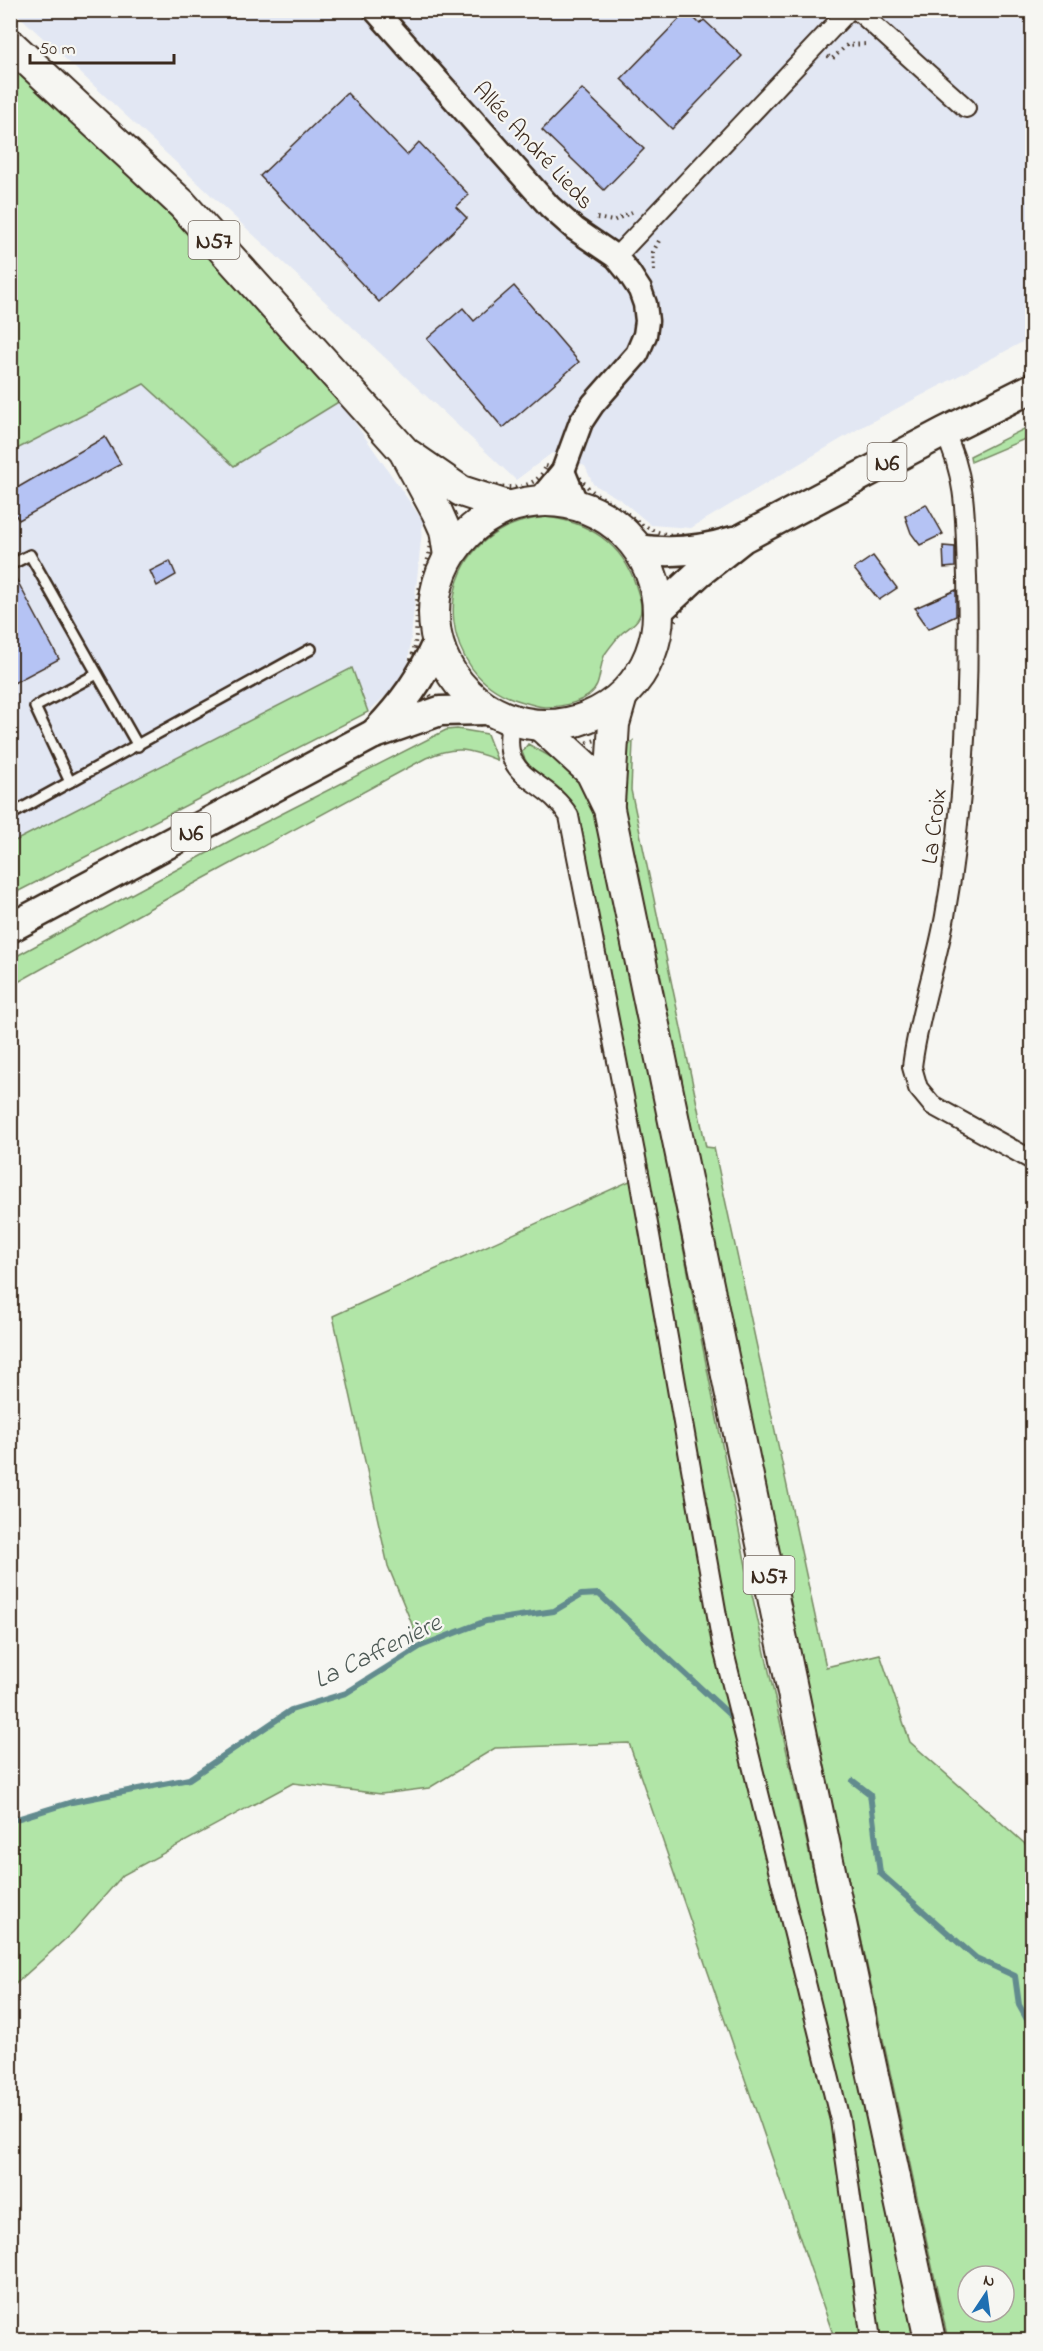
<svg xmlns="http://www.w3.org/2000/svg" width="1043" height="2351" viewBox="0 0 1043 2351" font-family="'Indie Flower',sans-serif">
	<style>
		.built { fill: #e2e7f3 }
		.green { fill: #b1e5a7; stroke: #768862; stroke-width: 1.5; fill-rule: evenodd }
		.lines { fill: none; stroke-linecap: round; stroke-linejoin: round }
		.stream { stroke: #628b8e; stroke-width: 6 }
		.building { fill: #b5c3f4; stroke: #3b2a1e; stroke-width: 1.5 }
		.service-casing { stroke: #3b2a1e; stroke-width: 14 }
		.minor-casing { stroke: #3b2a1e; stroke-width: 22 }
		.tertiary-casing { stroke: #3b2a1e; stroke-width: 27 }
		.primary-casing { stroke: #3b2a1e; stroke-width: 33 }
		.trunk-casing { stroke: #3b2a1e; stroke-width: 34 }
		.path { stroke: #3b2a1e; stroke-width: 4; stroke-dasharray: 1.5 4.5; stroke-linecap: butt }
		.service { stroke: #f6f6f2; stroke-width: 9 }
		.minor { stroke: #f6f6f2; stroke-width: 18 }
		.tertiary { stroke: #f6f6f2; stroke-width: 22 }
		.primary { stroke: #f6f6f2; stroke-width: 28 }
		.trunk { stroke: #f6f6f2; stroke-width: 30 }
		.labels { text-anchor: middle; stroke-width: 4.5; stroke-linejoin: round; paint-order: stroke }
		.shield { fill: #f6f6f2; stroke: #73675e; stroke-width: 1.5 }
		.shield-label { font-size: 22px; font-weight: bold; fill: #3b2a1e }
		.street-label { font-size: 24px; fill: #3b2a1e; stroke: #f6f6f2 }
		.water-label { font-size: 26px; font-style: italic; fill: #4e5a56; stroke: #f6f6f2 }
	</style>
	<rect width="100%" height="100%" fill="#f6f6f2"/>
	<filter id="ink" filterUnits="userSpaceOnUse"><feTurbulence type="fractalNoise" baseFrequency=".0167" numOctaves="2"/><feDisplacementMap in="SourceGraphic" scale="12" xChannelSelector="R" yChannelSelector="G"/><feConvolveMatrix kernelMatrix="1 2 1 2 8 2 1 2 1" color-interpolation-filters="sRGB"/></filter>
	<g filter="url(#ink)">
		<g class="built">
			<polygon points="14,11 1032,11 1032,337 858,429 691,528 651,525 621,500 593,484 585,466 552,453 516,480"/>
			<polygon points="10,63 77,124 179,224 340,401 423,521 407,676 368,712 11,895"/>
		</g>
		<g class="green">
			<polygon points="10,63 77,124 179,224 340,401 234,466 144,384 11,452"/>
			<polygon points="1032,425 1032,436 971,462 970,456"/>
			<path d="M545 517C588 521 623 544 636 586 639 596 644 608 639 617 636 624 628 628 622 633 616 639 610 647 605 654 600 664 601 675 597 685 590 702 561 707 545 707 534 706 524 702 514 699 442 674 431 571 497 532 512 523 529 519 545 517Z"/>
			<polygon points="352,668 368,712 11,895 11,843"/>
			<path d="M457 729 487 734 497 760C469 749 455 745 426 758L188 887 11 986V959L250 830 446 730Z"/>
			<path d="M633 741 631 790 706 1147 714 1148 826 1667 880 1654 910 1742 1032 1850V2340H948L783 1577 621 795 622 752ZM968 2276H1004V2312H968Z"/>
			<path d="M528 744 563 764 567 761 595 801 748 1576 849 2033 914 2340H879L730 1644 646 1176 577 811C571 804 565 794 559 788 543 774 530 775 522 752Z"/>
			<polygon points="634,1179 718,1645 833,2116 866,2340 835,2340 629,1743 495,1748 429,1788 381,1794 293,1783 123,1875 73,1932 11,1988 11,1821 72,1802 189,1778 291,1710 346,1693 421,1646 388,1566 333,1316"/>
		</g>
		<g class="lines">
			<g class="stream">
				<polyline points="853,1781 870,1794 880,1873 976,1958 1015,1976 1019,2005 1029,2023 1032,2024"/>
				<polyline points="10,1821 72,1802 189,1779 291,1710 346,1693 421,1646 486,1621 554,1611 581,1595 599,1594 733,1718"/>
			</g>
		</g>
		<g class="building">
			<polygon points="687,11 700,24 704,20 742,56 672,129 621,79"/>
			<polygon points="582,89 644,149 604,190 542,130"/>
			<polygon points="347,93 407,155 419,142 469,195 456,207 467,218 379,302 260,176"/>
			<polygon points="514,286 579,362 503,428 427,339 463,308 474,321"/>
			<polygon points="105,437 121,464 19,520 10,507 10,492"/>
			<polygon points="926,504 943,534 920,545 911,533 905,516"/>
			<polygon points="943,546 955,547 955,567 944,568"/>
			<polygon points="873,556 897,588 879,600 854,569"/>
			<polygon points="170,561 176,575 157,586 150,571"/>
			<polygon points="12,571 59,659 10,685 10,572"/>
			<polygon points="956,590 956,616 928,629 916,612 918,611 915,608"/>
		</g>
		<g class="lines">
			<defs>
				<g id="service">
					<polyline points="10,565 30,555 138,746"/>
					<polyline points="70,782 35,707 97,674"/>
					<polyline points="10,815 311,649"/>
				</g>
				<g id="minor">
					<polyline points="857,10 966,108"/>
					<polyline points="616,257 849,10"/>
					<path d="M944 432C968 478 965 526 967 577 970 691 965 804 945 916 936 967 918 1016 912 1067L918 1088 932 1105 1032 1160"/>
					<path d="M512 720C497 782 543 774 569 816L639 1173 722 1644 840 2120 871 2340"/>
				</g>
				<g id="tertiary">
					<polyline points="375,10 550,207 575,229 616,257 629,273 640,290 645,304 647,321 645,335 637,354 593,404 581,422 563,471 539,500"/>
					<polyline points="563,471 577,505"/>
				</g>
				<g id="primary">
					<path d="M638 549C672 554 701 551 733 541"/>
					<polyline points="659,610 700,572 743,538 944,432 1032,388"/>
					<path d="M376 732C403 704 421 679 437 643"/>
					<polyline points="10,928 372,735 440,711 486,710"/>
				</g>
				<g id="trunk">
					<polyline points="10,44 182,204 404,451 437,512 445,530 449,556"/>
					<polyline points="409,455 461,491 507,506"/>
					<circle cx="546" cy="613" r="112"/>
					<polyline points="541,726 591,772 609,809 863,2029 930,2340"/>
					<polyline points="609,803 614,724 622,696"/>
				</g>
			</defs>
			<use href="#service" class="service-casing"/>
			<use href="#minor" class="minor-casing"/>
			<use href="#tertiary" class="tertiary-casing"/>
			<use href="#primary" class="primary-casing"/>
			<use href="#trunk" class="trunk-casing"/>
			<g class="path">
				<polyline points="828,56 832,59 847,45 867,44"/>
				<polyline points="597,218 613,221 632,212"/>
				<polyline points="654,271 653,252 660,239"/>
				<path d="M546 466 579 476C590 493 599 495 615 505 639 521 650 536 682 535L706 585 679 613 672 626 658 669 631 710 624 732 554 752C531 738 474 717 448 724L410 662C418 642 416 624 417 603 419 576 439 547 427 521L473 480C497 487 534 496 546 466Z"/>
			</g>
			<use href="#service" class="service"/>
			<use href="#minor" class="minor"/>
			<use href="#tertiary" class="tertiary"/>
			<use href="#primary" class="primary"/>
			<use href="#trunk" class="trunk"/>
		</g>
	</g>
	<g class="labels">
		<g class="shield">
			<rect x="188.5" y="221" width="51" height="38" rx="4.5"/>
			<rect x="867.5" y="443" width="39" height="38" rx="4.5"/>
			<rect x="171.5" y="813" width="39" height="38" rx="4.5"/>
			<rect x="743.5" y="1556" width="51" height="38" rx="4.5"/>
		</g>
		<g class="shield-label">
			<text x="214" y="248">N57</text>
			<text x="887" y="470">N6</text>
			<text x="191" y="840">N6</text>
			<text x="769" y="1583">N57</text>
		</g>
		<g class="street-label">
			<text transform="translate(534 145) rotate(47)" y="8">Allée André Lieds</text>
			<text transform="translate(933 826) rotate(-83)" y="8">La Croix</text>
		</g>
		<g class="water-label">
			<text transform="translate(377 1650) rotate(-26)" y="9">La Caffenière</text>
		</g>
	</g>
	<rect width="1043" height="2351" fill="none" stroke="#f6f6f2" stroke-width="36"/>
	<rect x="18" y="18" width="1007" height="2315" fill="none" stroke="#3b2a1e" stroke-width="2" filter="url(#ink)"/>
	<g transform="translate(986 2294) rotate(13)"><circle r="28" fill="#f6f6f2" stroke="#aba49d" stroke-width="1.5"/>
	<path d="M0-4.5L10 22L0 15L-10 22Z" fill="#1f6fb2"/>
	<text y="-9" font-size="16" font-weight="bold" text-anchor="middle" fill="#3b2a1e">N</text>
	</g>
	<path d="M30 54v9h144v-9" fill="none" stroke="#3b2a1e" stroke-width="3"/>
	<text x="39" y="54" font-size="18" fill="#3b2a1e" stroke="#f6f6f2" stroke-width="4.5" paint-order="stroke">50 m</text>
</svg>
